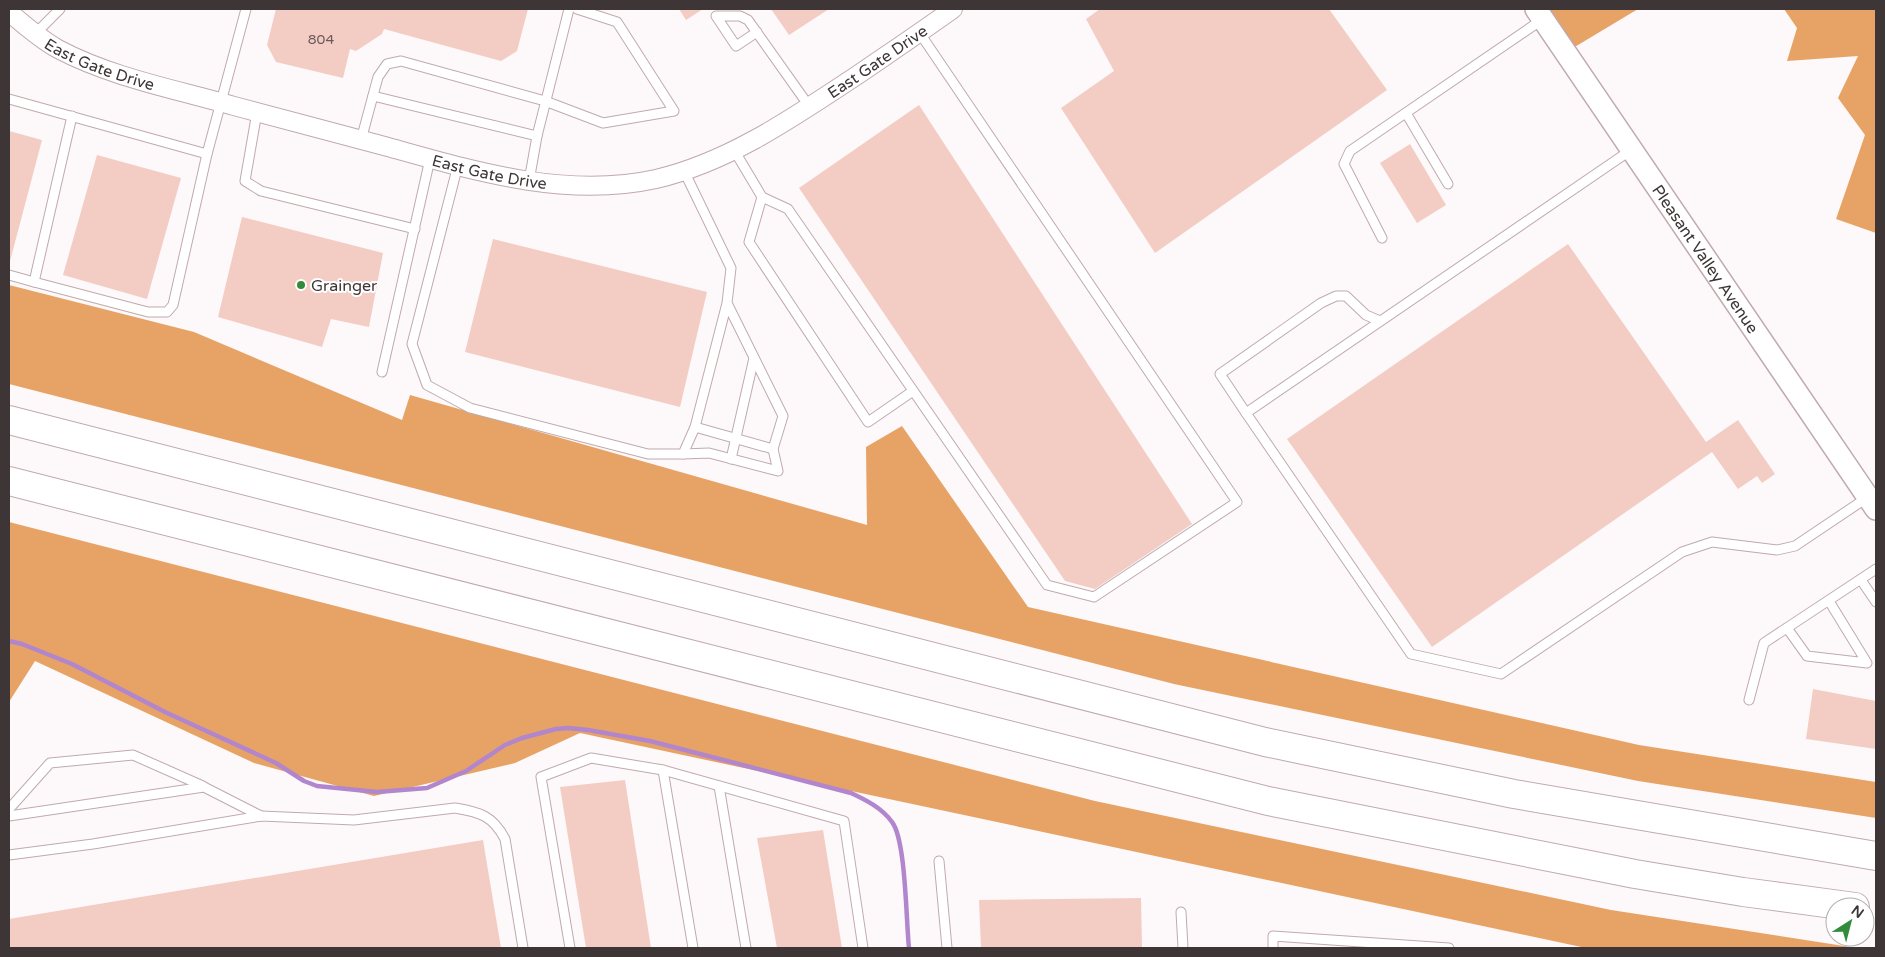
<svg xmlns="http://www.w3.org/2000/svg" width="1885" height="957" viewBox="0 0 1885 957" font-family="'Varela Round',sans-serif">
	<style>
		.forest { fill: #e7a366 }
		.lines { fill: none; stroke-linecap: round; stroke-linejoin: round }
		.stream { stroke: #b186cd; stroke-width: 4.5 }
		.building { fill: #f3cdc4 }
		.service-casing { stroke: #c0aaae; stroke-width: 11 }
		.minor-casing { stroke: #c0aaae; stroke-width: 20 }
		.tertiary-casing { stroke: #c0aaae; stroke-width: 24 }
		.motorway-casing { stroke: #c0aaae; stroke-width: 30 }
		.service { stroke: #fff; stroke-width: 9 }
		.minor { stroke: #fff; stroke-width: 18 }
		.tertiary { stroke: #fff; stroke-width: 21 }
		.motorway { stroke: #fff; stroke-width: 28 }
		.poi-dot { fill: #328c3c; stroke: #fff; stroke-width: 2 }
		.labels { text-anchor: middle; stroke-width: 4; stroke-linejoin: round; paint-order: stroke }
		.number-label { font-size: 14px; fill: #6a5b5a }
		.street-label { font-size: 16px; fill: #3d3536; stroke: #fff }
		.poi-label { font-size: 16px; fill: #3d3536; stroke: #fff; text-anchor: start }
	</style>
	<rect width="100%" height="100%" fill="#fdf8f9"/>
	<g class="forest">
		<polygon points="1532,9 1638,9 1563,54"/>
		<polygon points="1784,9 1876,9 1876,233 1836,219 1865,135 1838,98 1858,56 1787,61 1797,28"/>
		<polygon points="9,285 194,332 402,420 410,395 867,525 866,447 902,426 1028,607 1639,745 1876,782 1876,818 1638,781 1174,684 9,384"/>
		<polygon points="9,522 1095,801 1611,910 1857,948 1586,948 580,733 515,763 374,796 254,763 35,661 9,702"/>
	</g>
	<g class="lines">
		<path class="stream" d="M9 641 22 644 72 664 165 712 276 763 304 781 317 786 377 792 427 788 466 771 505 745 522 738 556 729 568 728 588 730 650 741 851 793C866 800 882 808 892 822 906 840 906 921 909 948"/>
	</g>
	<g class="building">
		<polygon points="276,9 528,9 517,51 501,61 384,29 382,34 356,51 350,49 343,78 276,62 267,45"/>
		<polygon points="679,9 703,9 686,20"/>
		<polygon points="771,9 829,9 789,35"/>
		<polygon points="1100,9 1329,9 1387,90 1155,253 1061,108 1114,71 1086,19"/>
		<polygon points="919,105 1192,524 1095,589 1065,581 799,188"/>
		<polygon points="9,131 42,140 9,265"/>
		<polygon points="1410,144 1446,205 1417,223 1380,163"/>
		<polygon points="97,155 181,178 147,299 63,275"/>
		<polygon points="242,217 383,253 369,327 331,319 322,347 218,317"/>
		<polygon points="493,239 707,292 680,407 465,352"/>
		<polygon points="1568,244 1706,442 1738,420 1775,474 1762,483 1757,476 1738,489 1712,452 1432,647 1287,439"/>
		<polygon points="1813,689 1876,701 1876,749 1806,739"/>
		<polygon points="625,780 651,948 586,948 560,787"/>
		<polygon points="823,830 842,948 777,948 757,838"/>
		<polygon points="483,840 501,948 9,948 9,919"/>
		<polygon points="1141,898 1142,948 981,948 979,900"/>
	</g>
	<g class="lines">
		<defs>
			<g id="service">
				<polyline points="757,32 736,46 716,16 740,16 748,20 809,106"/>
				<polyline points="35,34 60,9"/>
				<polyline points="373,96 537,136"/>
				<polyline points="9,99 207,154 246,9"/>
				<polyline points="257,112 245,181 261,191 415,229"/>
				<polyline points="1406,113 1448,184"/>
				<polyline points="361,140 378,77 387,64 401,61 545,101 603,123 674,111 617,22 577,9"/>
				<polyline points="734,150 762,197 788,209 1047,585 1094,597 1237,502 919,32"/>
				<polyline points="1631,150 1246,413 1411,654 1501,674 1682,552 1712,542 1777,550 1795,546 1868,497"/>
				<polyline points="458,165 412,344 427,385 470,408 648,454 683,454 695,427"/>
				<polyline points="684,171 731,268 727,303 783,416 773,449 695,427 727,303"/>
				<polyline points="529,181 537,136 569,9"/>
				<polyline points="762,197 749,242 868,422 913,391"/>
				<polyline points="1382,238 1344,164 1350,151 1543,19"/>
				<polyline points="9,275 34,282 72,116"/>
				<polyline points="34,282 148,312 167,312 173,305 207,154"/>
				<polyline points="382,372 430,159"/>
				<polyline points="1246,413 1220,374 1321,303 1336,296 1346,296 1366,315 1380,321"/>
				<polyline points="683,454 709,453 778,471 773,449"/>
				<polyline points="731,459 754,358"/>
				<polyline points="1861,580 1876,602"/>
				<polyline points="1787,628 1807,656 1867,663 1829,601"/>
				<polyline points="1749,700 1764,643 1876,569"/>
				<polyline points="663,770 693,948"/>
				<polyline points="719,786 746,948"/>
				<polyline points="9,809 50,763 133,755 203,786"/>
				<polyline points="9,816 204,787 261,816"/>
				<path d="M9 855 93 844 261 816 354 820 455 808C480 812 493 816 505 839L523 948"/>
				<polyline points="939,861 947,948"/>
				<polyline points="1181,912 1183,948"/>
				<polyline points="570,948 541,777 591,758 663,770 844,821 863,948"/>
				<polyline points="1273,948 1273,936 1449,948"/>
			</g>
			<g id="minor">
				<path id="s1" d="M9 12C24 25 40 39 58 49 113 78 175 89 234 106 285 120 337 133 388 147 474 171 566 199 656 179 729 162 794 117 856 76 888 54 921 32 953 9"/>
			</g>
			<g id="tertiary">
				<path id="s2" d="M1536 9 1876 509"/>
			</g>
			<g id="motorway">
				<polyline points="9,420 1265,742 1514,794 1876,856"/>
				<polyline points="9,481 1268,801 1635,874 1743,892 1855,907"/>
			</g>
		</defs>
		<use href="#service" class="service-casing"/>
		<use href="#minor" class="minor-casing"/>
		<use href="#tertiary" class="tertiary-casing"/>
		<use href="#motorway" class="motorway-casing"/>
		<use href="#service" class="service"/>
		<use href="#minor" class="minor"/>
		<use href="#tertiary" class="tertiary"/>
		<use href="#motorway" class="motorway"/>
	</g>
	<circle class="poi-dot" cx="301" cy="285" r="5"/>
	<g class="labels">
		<g class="number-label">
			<text x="321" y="44">804</text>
		</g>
		<g class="street-label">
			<text dy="6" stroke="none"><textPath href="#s1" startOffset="931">East Gate Drive</textPath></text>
			<text dy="6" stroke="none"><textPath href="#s1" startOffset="106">East Gate Drive</textPath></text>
			<text dy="6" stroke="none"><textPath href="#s1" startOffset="511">East Gate Drive</textPath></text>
			<text dy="6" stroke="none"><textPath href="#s2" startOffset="302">Pleasant Valley Avenue</textPath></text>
		</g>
		<g class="poi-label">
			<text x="311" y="291">Grainger</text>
		</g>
	</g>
	<rect width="1885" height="957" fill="none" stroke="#3d3536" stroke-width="20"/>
	<g transform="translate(1850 922) rotate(36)"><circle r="24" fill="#ffffff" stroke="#b1aeaf"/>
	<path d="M0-4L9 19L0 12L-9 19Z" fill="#328c3c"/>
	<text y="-8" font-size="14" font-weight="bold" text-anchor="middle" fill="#3d3536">N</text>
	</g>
</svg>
